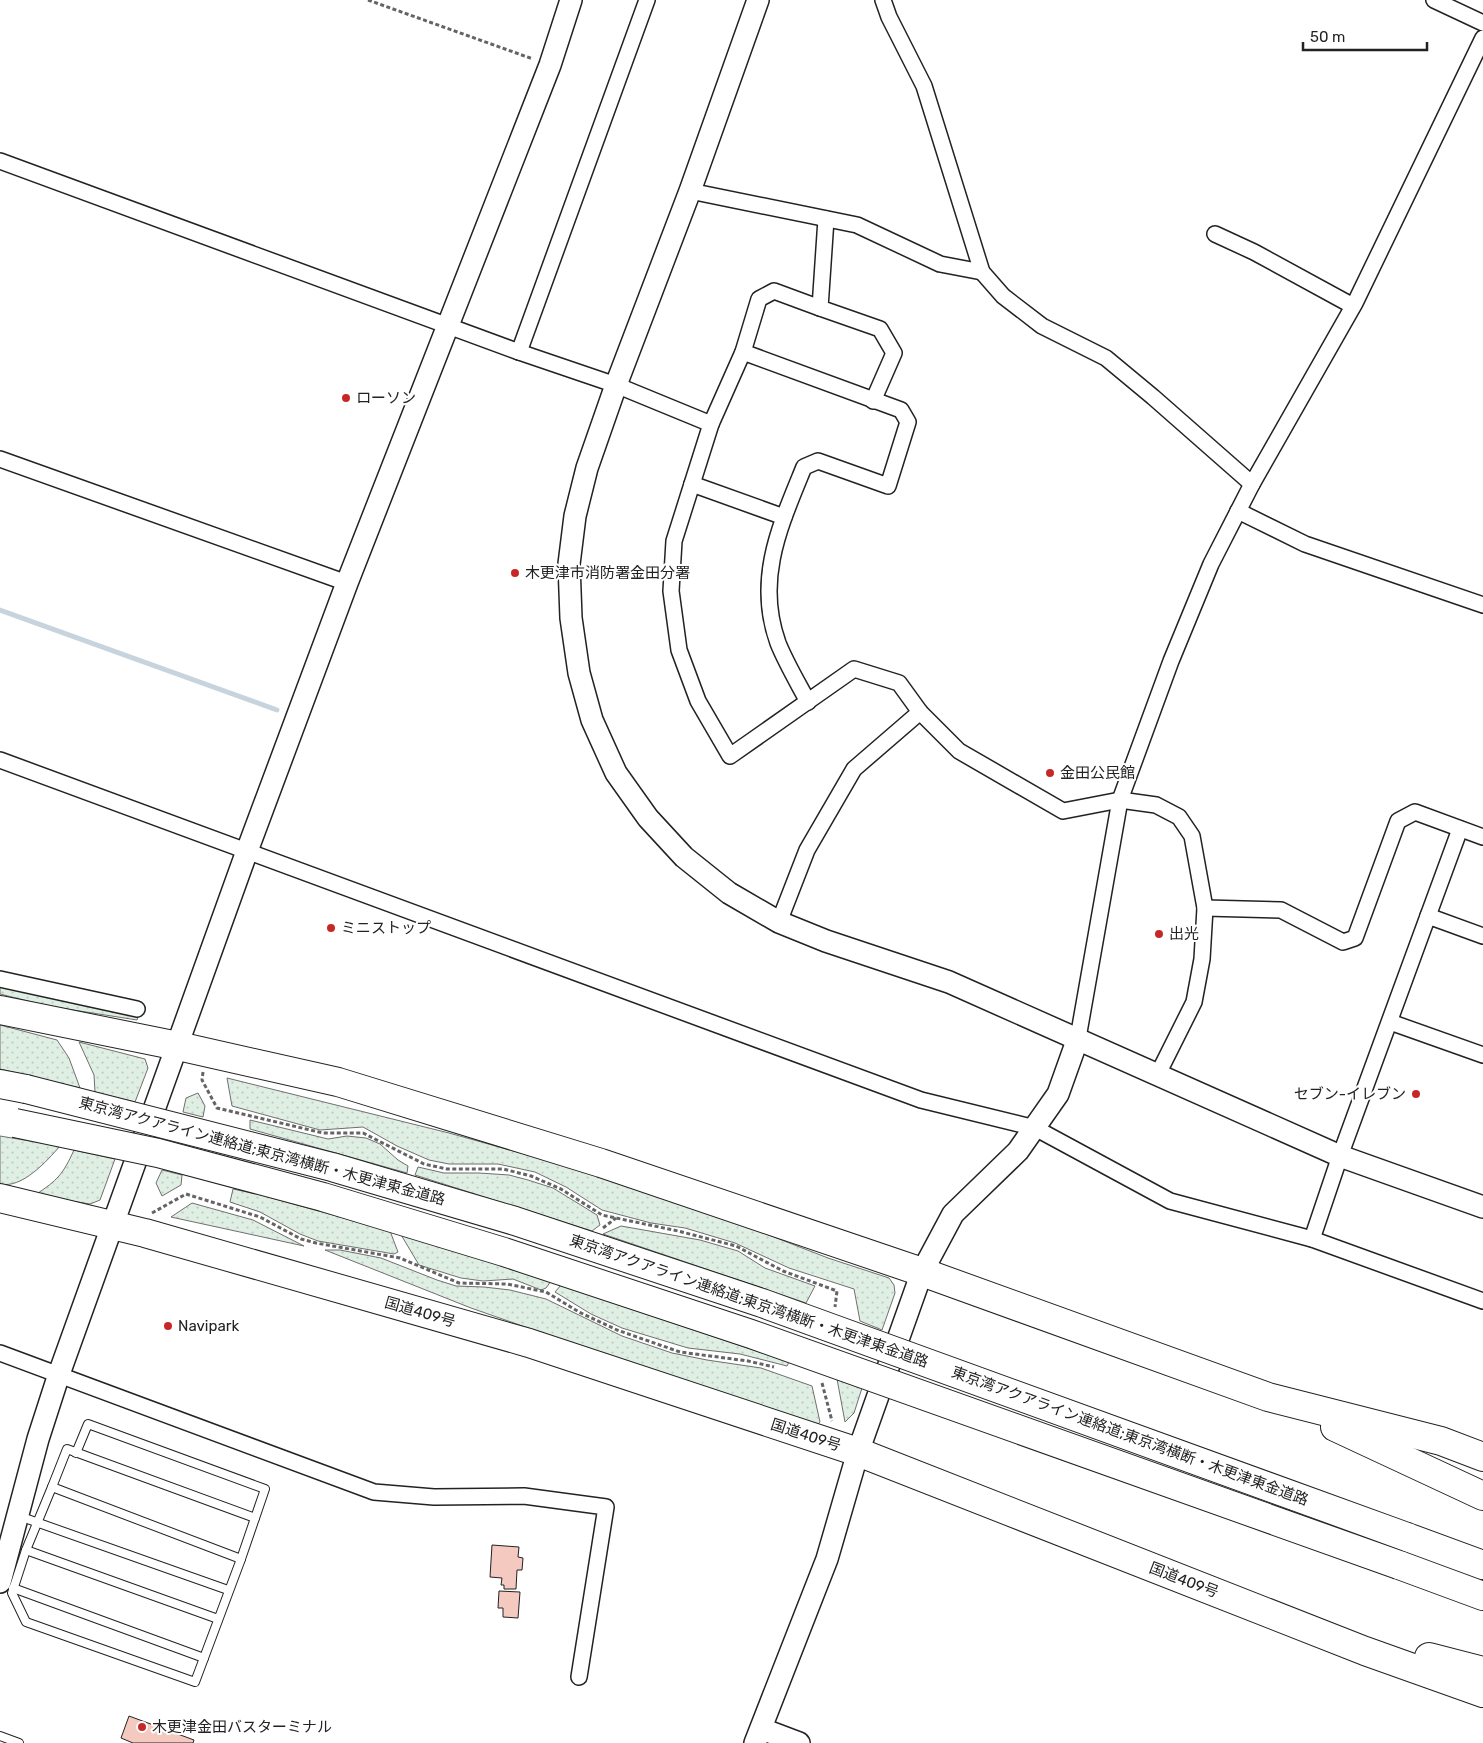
<svg xmlns="http://www.w3.org/2000/svg" width="1483" height="1743" viewBox="0 0 1483 1743" font-family="Rubik,'Noto Sans JP',sans-serif">
	<style>
		.green { fill: url(#green-dots); stroke: #6f6f6f }
		.lines { fill: none; stroke-linecap: round; stroke-linejoin: round }
		.stream { stroke: #c7d3dd; stroke-width: 5 }
		.building { fill: #f3c9c0; stroke: #222 }
		.lane-casing { stroke: #222; stroke-width: 10 }
		.street-casing { stroke: #222; stroke-width: 18 }
		.secondary-casing { stroke: #222; stroke-width: 24 }
		.highway-casing { stroke: #222; stroke-width: 30 }
		.path { stroke: #646464; stroke-width: 3; stroke-dasharray: 4 2.5; stroke-linecap: butt }
		.lane { stroke: #fff; stroke-width: 8 }
		.street { stroke: #fff; stroke-width: 15 }
		.secondary { stroke: #fff; stroke-width: 21 }
		.highway { stroke: #fff; stroke-width: 28 }
		.highway-bridge-casing { stroke: #222; stroke-width: 30; stroke-linecap: butt }
		.highway-bridge { stroke: #fff; stroke-width: 28 }
		.poi-dot { fill: #c62828; stroke: #fff; stroke-width: 2 }
		.labels { text-anchor: middle; stroke-width: 4; stroke-linejoin: round; paint-order: stroke }
		.poi-label { font-size: 15px; fill: #222; stroke: #fff; text-anchor: start }
		.street-label { font-size: 15px; fill: #222; stroke: #fff }
	</style>
	<defs>
		<pattern id="green-dots" width="8" height="8" patternUnits="userSpaceOnUse" patternTransform="scale(1.25)"><rect width="8" height="8" fill="#e0efe3"/><path d="M2 2h.1M6 6h.1" fill="none" stroke="#c0cdc2" stroke-width="1.8" stroke-linecap="round"/></pattern>
	</defs>
	<rect width="100%" height="100%" fill="#fff"/>
	<g class="green">
		<polygon points="0,980 139,1014 137,1020 48,1006 0,994"/>
		<polygon points="0,1025 57,1040 69,1058 80,1088 0,1069"/>
		<polygon points="79,1042 145,1059 148,1068 135,1102 95,1092 94,1075"/>
		<polygon points="227,1078 449,1133 585,1171 712,1213 828,1258 889,1278 894,1285 895,1293 882,1330 860,1321 854,1289 789,1268 735,1243 685,1228 651,1223 602,1210 566,1187 535,1172 498,1164 449,1164 429,1160 397,1146 363,1127 320,1130 232,1106"/>
		<polygon points="198,1093 205,1106 203,1117 183,1112 186,1098"/>
		<polygon points="250,1120 328,1139 347,1136 366,1138 380,1144 398,1160 408,1166 407,1173 250,1129"/>
		<path d="M0 1136 60 1146C47 1161 22 1189 0 1184Z"/>
		<path d="M74 1150 115 1159 100 1200 90 1204 35 1195C58 1180 63 1174 74 1150Z"/>
		<polygon points="418,1167 444,1173 479,1173 509,1175 528,1180 553,1188 597,1215 600,1225 592,1231 415,1175"/>
		<polygon points="162,1170 182,1175 181,1185 162,1196 156,1183"/>
		<polygon points="233,1189 261,1195 390,1231 398,1252 394,1254 318,1241 300,1234 260,1212 230,1202"/>
		<polygon points="192,1203 253,1220 304,1246 171,1217"/>
		<polygon points="621,1226 700,1240 738,1251 765,1268 815,1286 806,1303 603,1234"/>
		<polygon points="400,1233 551,1281 546,1288 541,1290 513,1279 483,1281 461,1278 419,1265"/>
		<polygon points="325,1250 340,1250 381,1258 437,1280 456,1286 484,1287 510,1290 546,1299 622,1336 672,1353 707,1360 761,1368 812,1386 820,1422 814,1428 471,1308"/>
		<polygon points="561,1285 789,1362 787,1366 740,1354 688,1348 622,1328 591,1314 555,1292"/>
		<polygon points="837,1379 862,1388 854,1413 845,1422"/>
	</g>
	<g class="lines">
		<polyline class="stream" points="0,610 277,710"/>
	</g>
	<g class="building">
		<polygon points="492,1545 519,1547 518,1557 523,1558 522,1570 517,1570 516,1589 504,1589 504,1585 501,1585 502,1578 490,1577"/>
		<polygon points="499,1591 520,1592 518,1618 503,1617 503,1608 498,1608"/>
		<polygon points="129,1716 194,1740 193,1743 133,1743 121,1738"/>
	</g>
	<g class="lines">
		<defs>
			<g id="lane">
				<polyline points="52,1487 26,1550 12,1593 26,1622 195,1682 241,1559 265,1489 88,1424 76,1453"/>
				<polyline points="19,1516 228,1590"/>
				<polyline points="26,1550 218,1619"/>
				<polyline points="241,1559 52,1487 67,1449 255,1518"/>
				<polyline points="13,1588 204,1658"/>
				<polyline points="0,1736 19,1743"/>
			</g>
			<g id="street">
				<polyline points="883,0 889,17 924,86 982,272 1003,296 1042,326 1106,358 1153,397 1252,484"/>
				<polyline points="1434,0 1483,23"/>
				<polyline points="0,161 519,352 616,385 711,424"/>
				<polyline points="690,191 857,225 940,264 982,272"/>
				<polyline points="826,219 820,308 880,329 894,353 873,401"/>
				<polyline points="1215,234 1254,252 1353,306"/>
				<polyline points="820,308 774,291 759,299 743,352 711,424 674,541 671,591 679,650 698,701 730,756 854,669 899,683 920,712 959,751 1063,811 1120,800 1156,805 1179,817 1192,836 1205,908 1202,959 1194,1002 1157,1076"/>
				<polyline points="519,352 647,0"/>
				<path d="M743 352 901 410 908 422 888 486 818 461 804 467C780 526 755 579 778 643 786 663 798 683 808 702"/>
				<polyline points="0,459 347,583"/>
				<polyline points="692,484 784,517"/>
				<polyline points="1238,511 1305,544 1483,605"/>
				<polyline points="0,760 921,1100 1035,1128 1170,1201 1312,1239 1483,1301"/>
				<polyline points="1205,908 1281,910 1343,942 1355,938 1398,821 1415,812 1483,837"/>
				<polyline points="1428,916 1460,829"/>
				<polyline points="779,922 807,850 854,769 920,712"/>
				<polyline points="0,979 137,1009"/>
				<polyline points="1390,1022 1483,1055"/>
				<polyline points="1078,1038 1120,800 1171,661 1211,564 1252,484 1355,303 1483,38"/>
				<polyline points="1312,1239 1340,1156 1428,916 1483,936"/>
				<polyline points="0,1353 374,1492 434,1497 524,1496 606,1507 579,1677"/>
			</g>
			<g id="secondary">
				<polyline points="758,0 690,191 616,385 587,468 575,516 569,564 571,618 579,673 592,720 616,773 648,818 684,857 729,893 779,922 826,941 949,982 1340,1156 1483,1207"/>
				<polyline points="0,1582 38,1439 59,1374 247,851 347,583 550,65 571,0"/>
				<polyline points="762,1729 799,1743"/>
				<polyline points="755,1743 827,1559 858,1452 922,1272 953,1214 1018,1151 1058,1094 1078,1038"/>
			</g>
			<g id="highway">
				<polyline points="0,1010 178,1046 338,1082 601,1163 922,1272 1268,1397 1441,1441 1483,1457"/>
				<polyline points="0,1084 26,1089"/>
				<polyline points="0,1198 145,1233 529,1343 858,1452 1365,1651 1483,1693"/>
				<polyline points="1335,1427 1483,1496"/>
				<polyline points="1407,1537 1483,1565"/>
				<polyline points="1399,1565 1483,1596"/>
				<polyline points="1429,1657 1483,1671"/>
			</g>
		</defs>
		<use href="#lane" class="lane-casing"/>
		<use href="#street" class="street-casing"/>
		<use href="#secondary" class="secondary-casing"/>
		<use href="#highway" class="highway-casing"/>
		<g class="path">
			<polyline points="368,0 533,59"/>
			<polyline points="203,1072 202,1080 217,1108 323,1133 363,1133 424,1164 447,1169 503,1169 531,1176 561,1189 602,1215 678,1231 736,1246 783,1271 837,1291 835,1307"/>
			<polyline points="152,1213 186,1194 260,1217 301,1239 316,1243 400,1258 459,1283 507,1284 546,1292 579,1312 617,1330 680,1352 748,1361 774,1367"/>
			<polyline points="603,1228 616,1218"/>
			<polyline points="822,1383 832,1421"/>
		</g>
		<use href="#lane" class="lane"/>
		<use href="#street" class="street"/>
		<use href="#secondary" class="secondary"/>
		<use href="#highway" class="highway"/>
		<defs>
			<g id="highway-bridge">
				<polyline points="26,1089 332,1167 515,1221 762,1303 1407,1537"/>
				<polyline points="15,1123 158,1153 323,1197 504,1252 751,1334 1399,1565"/>
			</g>
		</defs>
		<use href="#highway-bridge" class="highway-bridge-casing"/>
		<use href="#highway-bridge" class="highway-bridge"/>
	</g>
	<g class="poi-dot">
		<circle cx="346" cy="398" r="5"/>
		<circle cx="515" cy="573" r="5"/>
		<circle cx="1050" cy="773" r="5"/>
		<circle cx="331" cy="928" r="5"/>
		<circle cx="1159" cy="934" r="5"/>
		<circle cx="1416" cy="1094" r="5"/>
		<circle cx="168" cy="1326" r="5"/>
		<circle cx="142" cy="1727" r="5"/>
	</g>
	<g class="labels">
		<g class="poi-label">
			<text x="356" y="403">ローソン</text>
			<text x="525" y="578">木更津市消防署金田分署</text>
			<text x="1060" y="778">金田公民館</text>
			<text x="341" y="933">ミニストップ</text>
			<text x="1169" y="939">出光</text>
			<text x="1406" y="1099" text-anchor="end">セブン-イレブン</text>
			<text x="178" y="1331">Navipark</text>
			<text x="152" y="1732">木更津金田バスターミナル</text>
		</g>
		<g class="street-label">
			<text transform="translate(262 1151) rotate(15)" y="5">東京湾アクアライン連絡道;東京湾横断・木更津東金道路</text>
			<text transform="translate(749 1301) rotate(19)" y="5">東京湾アクアライン連絡道;東京湾横断・木更津東金道路</text>
			<text transform="translate(420 1312) rotate(16)" y="5">国道409号</text>
			<text transform="translate(806 1435) rotate(18)" y="5">国道409号</text>
			<text transform="translate(1130 1436) rotate(20)" y="5">東京湾アクアライン連絡道;東京湾横断・木更津東金道路</text>
			<text transform="translate(1184 1580) rotate(21)" y="5">国道409号</text>
		</g>
	</g>
	<path d="M1303 42v8h124v-8" fill="none" stroke="#222222" stroke-width="2.5"/>
	<text x="1310" y="42" font-size="15" fill="#222222" stroke="#ffffff" stroke-width="4" paint-order="stroke">50 m</text>
</svg>
